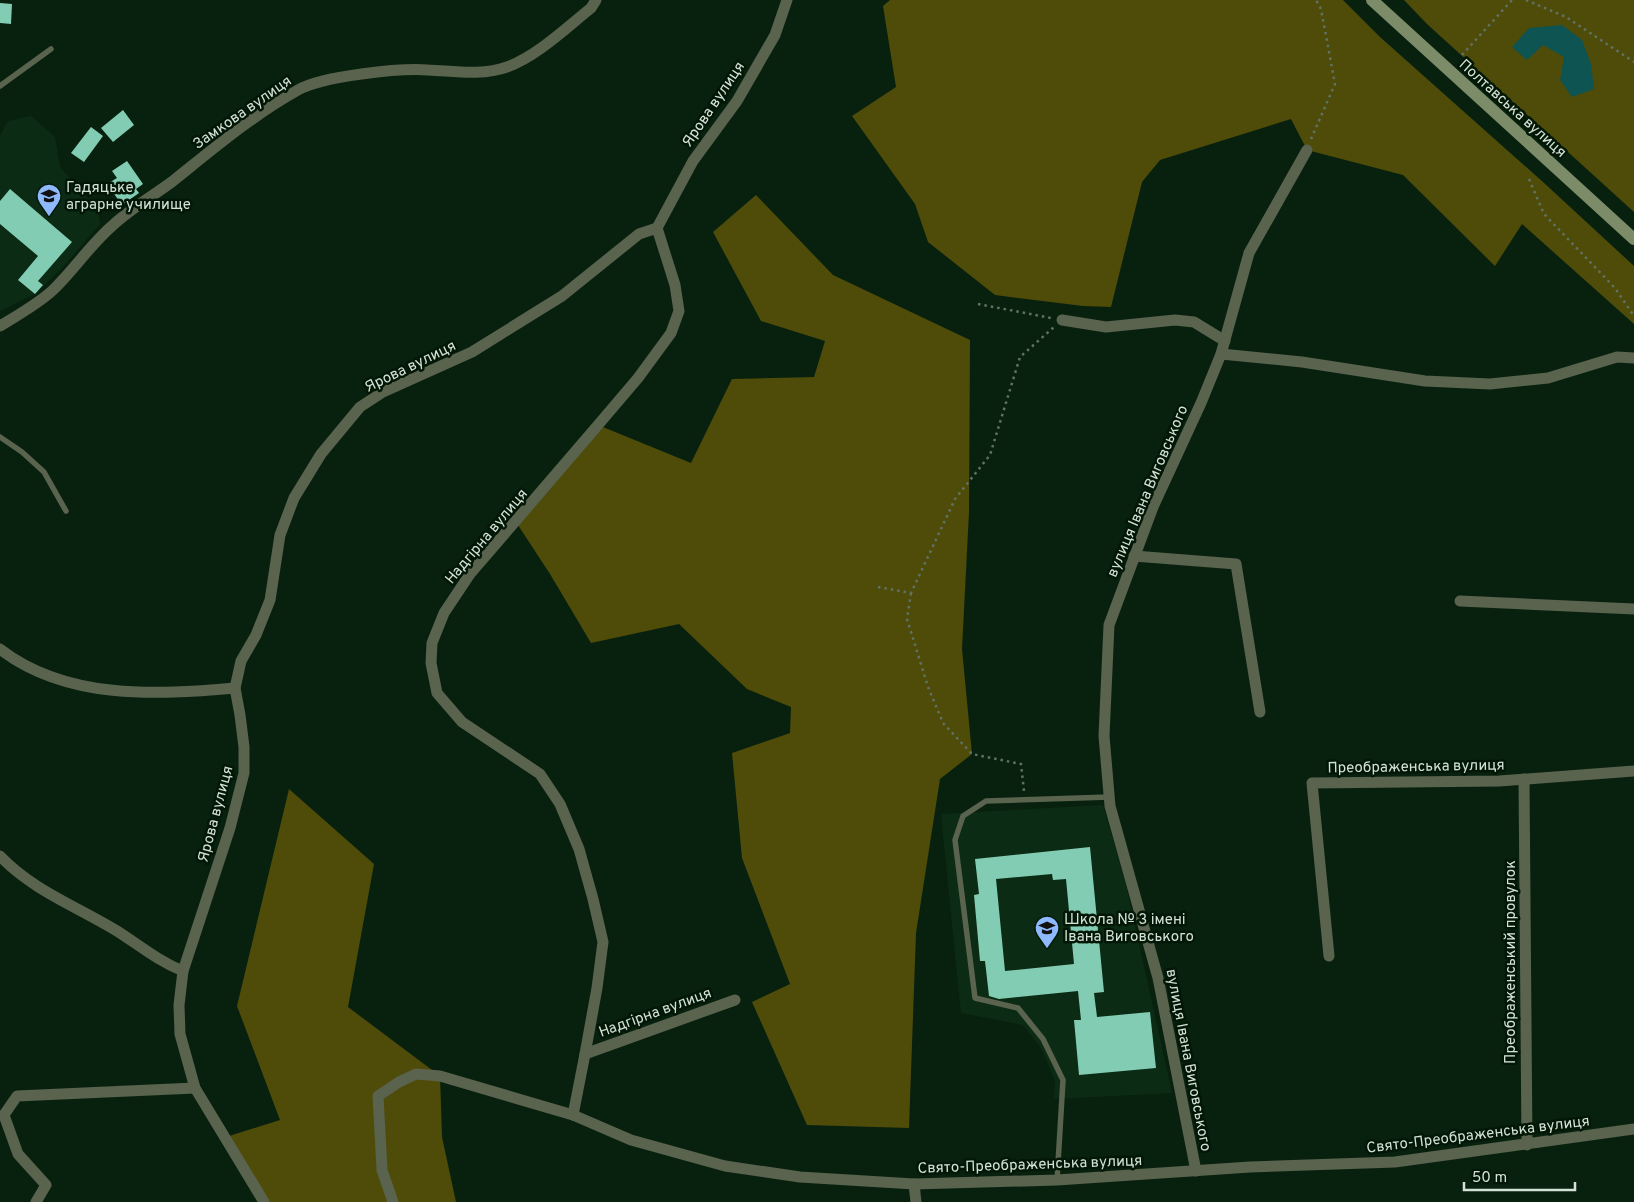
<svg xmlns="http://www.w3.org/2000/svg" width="1634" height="1202" viewBox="0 0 1634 1202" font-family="Overpass,sans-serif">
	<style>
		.built { fill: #0c2b14 }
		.forest { fill: #4f4b09 }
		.water { fill: #0e5453 }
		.building { fill: #83ccb4; fill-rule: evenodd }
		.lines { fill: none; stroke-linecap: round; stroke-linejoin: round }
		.path { stroke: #5f7364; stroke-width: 2.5; stroke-dasharray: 2.5 4; stroke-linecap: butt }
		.service { stroke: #59634d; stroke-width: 5.5 }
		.minor { stroke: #59634d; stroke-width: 11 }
		.secondary { stroke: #7c8c68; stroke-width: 12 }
		.labels { text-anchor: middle; stroke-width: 5; stroke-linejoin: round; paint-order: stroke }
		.street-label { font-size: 15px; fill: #d4e2d6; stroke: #021706 }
		.poi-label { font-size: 15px; fill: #d4e2d6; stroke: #021706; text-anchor: start }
	</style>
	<rect width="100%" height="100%" fill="#08210f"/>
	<g class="built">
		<polygon points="31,116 55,137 60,167 98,210 100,224 62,268 35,294 0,311 0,136 8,121"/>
		<polygon points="1103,805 1126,885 1172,1093 1054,1099 1055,1080 1041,1048 1023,1025 961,1013 941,814"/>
	</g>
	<g class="forest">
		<polygon points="890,0 1343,0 1380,37 1543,182 1634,266 1634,324 1522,224 1495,266 1403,175 1307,150 1291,119 1160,160 1142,182 1111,307 1083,306 995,295 928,242 915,204 852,116 896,87 883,6"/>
		<polygon points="1404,0 1634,0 1634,212 1427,24"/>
		<polygon points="756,195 833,275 970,340 969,512 962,649 972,754 940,779 916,933 909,1128 807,1125 752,1002 790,984 742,858 732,753 790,733 791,707 747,689 679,624 591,643 550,574 516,522 598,425 691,463 732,379 814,377 825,341 761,321 713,232"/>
		<polygon points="289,789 374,864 348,1007 440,1076 442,1137 456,1202 264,1202 226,1137 280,1120 237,1006"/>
	</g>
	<polygon class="water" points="1562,25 1582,40 1591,64 1594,89 1572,97 1560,80 1564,57 1543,45 1527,60 1512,47 1529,28"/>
	<g class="building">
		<polygon points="0,3 12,4 11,24 0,23"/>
		<polygon points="123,110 134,125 113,142 101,128"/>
		<polygon points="91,127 103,136 84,162 71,153"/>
		<polygon points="127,161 143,184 136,189 139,193 122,205 107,184 117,178 112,171"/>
		<polygon points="10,189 72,242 38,281 43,285 35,294 18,280 38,256 0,224 0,201"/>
		<path d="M1090 847 1104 992 1094 993 1097 1017 1150 1012 1156 1068 1079 1075 1074 1020H1081L1078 991 999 999 989 996 985 961H980L974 895 979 894 975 859ZM1052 874 1053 880 1066 879 1074 964 1005 971 996 879Z"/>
	</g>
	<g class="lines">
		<g class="path">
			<polyline points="1526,0 1566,17 1634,62"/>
			<polyline points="1462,55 1512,0"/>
			<polyline points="1311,139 1335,84 1321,9 1316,0"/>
			<polyline points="1529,179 1544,214 1615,288 1634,316"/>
			<polyline points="978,304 1051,318"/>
			<polyline points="878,587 911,593 955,499 990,455 1020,357 1054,327"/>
			<polyline points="911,593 907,619 928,687 943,723 972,754 1021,764 1024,791"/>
		</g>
		<g class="service">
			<polyline points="0,86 51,49"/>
			<polyline points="0,437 22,452 44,472 66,511"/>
			<polyline points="1057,1180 1063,1080 1043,1039 1018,1008 975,998 955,840 963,816 986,801 1110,797"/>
		</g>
		<g class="minor">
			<polyline points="1062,320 1106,327 1175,320 1194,322 1225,341"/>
			<path d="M0 326C18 315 38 304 53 290 74 270 90 245 112 226 130 209 153 196 173 181 213 149 253 115 298 90 322 76 400 68 428 70 454 71 482 76 507 67 537 56 566 28 591 8L596 0"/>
			<polyline points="1221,354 1302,362 1425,381 1490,384 1548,378 1617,357 1634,358"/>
			<polyline points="1134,556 1236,564 1260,712"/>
			<polyline points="1460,601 1634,609"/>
			<path d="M0 649C66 700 156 695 235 688"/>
			<polyline points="1524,779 1527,1145"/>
			<path d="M0 856C32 890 78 907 117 931 139 945 158 961 183 971"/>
			<polyline points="1329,956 1312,783 1499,781 1634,771"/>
			<polyline points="585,1054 597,988 603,942 593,899 579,849 560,804 540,774 462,722 437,693 431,663 432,643 444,613 470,574 598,425 638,378 671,333 679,311 675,285 657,228"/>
			<polyline points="573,1115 585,1054 735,1000"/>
			<polyline points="1196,1171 1158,978 1110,806 1104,736 1109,625 1153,507 1201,403 1221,354 1249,253 1307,150"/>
			<polyline points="914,1184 916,1202"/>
			<polyline points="36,1202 46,1185 18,1154 4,1115 17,1096 195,1088"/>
			<polyline points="264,1202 195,1088 180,1034 179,1005 183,971 230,828 244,773 244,747 240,715 235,688 241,661 256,635 270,600 280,535 294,498 321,454 360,407 383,392 472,352 562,296 639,234 657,228 693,161 737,101 775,35 787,0"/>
			<polyline points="393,1202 382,1170 378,1096 399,1082 416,1074 440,1076 573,1115 631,1140 725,1166 800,1177 914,1184 1057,1180 1250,1167 1395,1162 1634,1129"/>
		</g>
		<polyline class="secondary" points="1372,0 1634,239"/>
	</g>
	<defs>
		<symbol id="university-pin" viewBox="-11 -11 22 30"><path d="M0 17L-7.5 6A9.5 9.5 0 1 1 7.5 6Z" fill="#8eb9fc" stroke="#021706"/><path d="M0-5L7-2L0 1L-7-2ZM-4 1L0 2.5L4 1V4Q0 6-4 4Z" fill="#111"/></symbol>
		<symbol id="school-pin" viewBox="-11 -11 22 30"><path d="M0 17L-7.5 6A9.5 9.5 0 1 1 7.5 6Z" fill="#8eb9fc" stroke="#021706"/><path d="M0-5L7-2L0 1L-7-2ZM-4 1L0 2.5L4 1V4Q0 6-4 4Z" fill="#111"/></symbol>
	</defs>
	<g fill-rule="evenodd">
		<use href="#university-pin" x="35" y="182" width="28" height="38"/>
		<use href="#school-pin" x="1033" y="914" width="28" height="38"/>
	</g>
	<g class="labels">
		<g class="street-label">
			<text transform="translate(713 104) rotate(-56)" y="5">Ярова вулиця</text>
			<text transform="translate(1513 108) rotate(42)" y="5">Полтавська вулиця</text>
			<text transform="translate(242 112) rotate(-35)" y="5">Замкова вулиця</text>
			<text transform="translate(410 366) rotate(-26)" y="5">Ярова вулиця</text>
			<text transform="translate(1147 491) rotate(-67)" y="5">вулиця Івана Виговського</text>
			<text transform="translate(486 536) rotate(-50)" y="5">Надгірна вулиця</text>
			<text transform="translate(1416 766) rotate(-1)" y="5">Преображенська вулиця</text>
			<text transform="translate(215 814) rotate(-75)" y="5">Ярова вулиця</text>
			<text transform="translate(1510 962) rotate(-90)" y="5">Преображенський провулок</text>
			<text transform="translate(655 1012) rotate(-20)" y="5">Надгірна вулиця</text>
			<text transform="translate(1189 1060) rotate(79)" y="5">вулиця Івана Виговського</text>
			<text transform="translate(1478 1134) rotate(-7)" y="5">Свято-Преображенська вулиця</text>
			<text transform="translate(1030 1164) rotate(-2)" y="5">Свято-Преображенська вулиця</text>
		</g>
		<g class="poi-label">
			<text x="66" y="192">Гадяцьке<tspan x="66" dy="17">аграрне училище</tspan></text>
			<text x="1064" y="924">Школа № 3 імені<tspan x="1064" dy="17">Івана Виговського</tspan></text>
		</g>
	</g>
	<path d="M1464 1182v8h111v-8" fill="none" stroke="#d4e2d6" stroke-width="2.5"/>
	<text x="1472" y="1182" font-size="15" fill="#d4e2d6" stroke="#021706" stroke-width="4" paint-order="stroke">50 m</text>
</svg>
